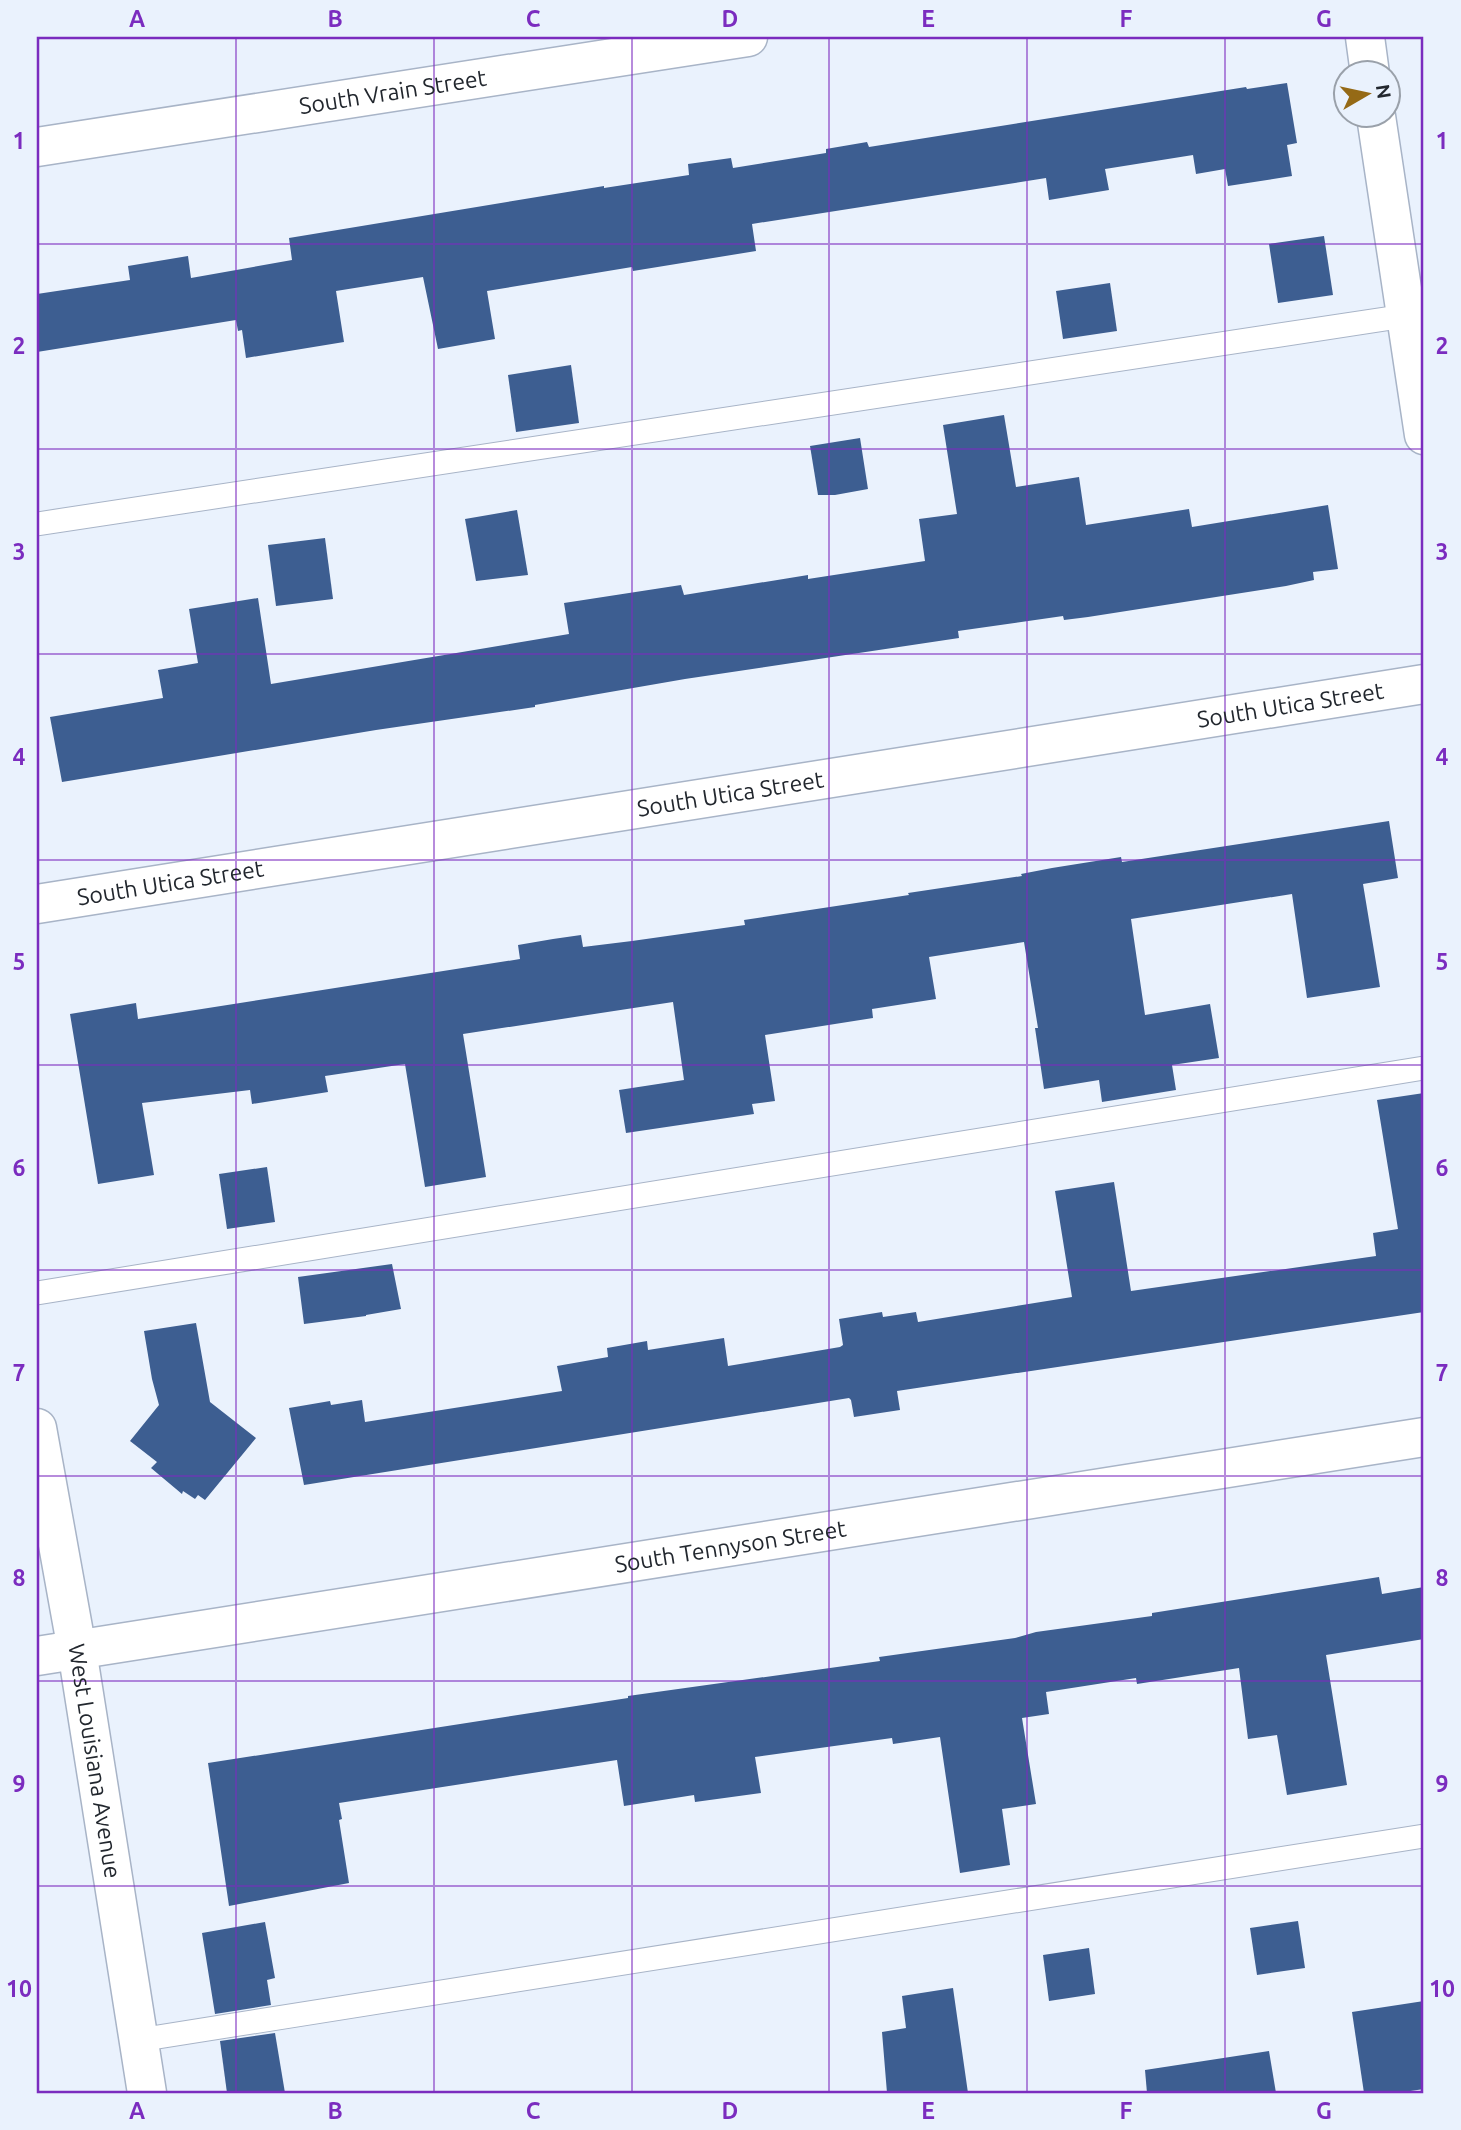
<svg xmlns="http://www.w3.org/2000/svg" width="1461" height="2130" viewBox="0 0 1461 2130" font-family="Ubuntu,sans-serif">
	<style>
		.building { fill: #3d5e91 }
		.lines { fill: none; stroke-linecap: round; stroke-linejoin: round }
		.service-casing { stroke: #a8b4c7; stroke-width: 25 }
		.minor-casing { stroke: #a8b4c7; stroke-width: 41 }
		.tertiary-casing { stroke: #a8b4c7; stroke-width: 41 }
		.service { stroke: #fff; stroke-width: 23 }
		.minor { stroke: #fff; stroke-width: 38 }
		.tertiary { stroke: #fff; stroke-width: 38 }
		.grid { fill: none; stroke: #7b2cbf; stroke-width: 2; stroke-opacity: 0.55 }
		.labels { text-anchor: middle; stroke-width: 7; stroke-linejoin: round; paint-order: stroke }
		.street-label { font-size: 23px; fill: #22272e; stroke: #eaf2fd }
		.neatline { fill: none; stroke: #7b2cbf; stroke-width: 2.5 }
		.grid-label { font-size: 23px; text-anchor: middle; font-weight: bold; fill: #7b2cbf }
	</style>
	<rect width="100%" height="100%" fill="#eaf2fd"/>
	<g class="building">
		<polygon points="1287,83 1297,143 1287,145 1292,176 1228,186 1225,169 1196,174 1193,155 1105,169 1109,190 1049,200 1046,178 752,224 756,251 633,271 632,267 487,291 495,339 438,349 423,277 336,291 344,342 246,358 242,330 238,331 236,320 37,352 37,294 130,280 128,266 188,256 191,278 292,260 289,238 604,186 604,188 689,175 688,164 731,158 733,168 826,153 826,149 867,142 869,147 1246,87 1247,89"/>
		<polygon points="1324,236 1333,295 1278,303 1269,244"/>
		<polygon points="1110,283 1117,331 1063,339 1056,291"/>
		<polygon points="571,365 579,423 516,432 508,375"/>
		<polygon points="1004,415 1016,487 1079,477 1086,525 1189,509 1192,527 1328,505 1338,569 1313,572 1314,580 1286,586 1088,617 1064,620 1063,616 958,631 959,638 685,679 535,705 535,707 376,730 62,782 50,717 163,698 158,670 198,663 189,609 258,598 271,684 569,634 564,603 681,585 684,595 808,575 808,579 925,561 919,519 957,514 943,425"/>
		<polygon points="860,438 868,489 835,495 818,495 810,446"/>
		<polygon points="517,510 528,575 476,581 465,519"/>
		<polygon points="325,538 333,599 276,606 268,545"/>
		<polygon points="1389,821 1398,878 1363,884 1380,987 1307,998 1292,894 1131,919 1145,1015 1210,1004 1219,1058 1172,1065 1176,1090 1102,1102 1099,1080 1044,1089 1035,1028 1038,1028 1024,942 929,957 936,999 872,1009 873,1018 765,1035 775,1101 752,1104 754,1114 626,1133 619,1090 684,1080 673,1002 463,1034 486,1177 425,1187 405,1064 325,1076 328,1092 252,1104 250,1090 142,1103 154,1175 98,1184 70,1014 136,1003 138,1019 520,959 518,945 553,939 581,935 583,947 632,941 745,925 744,920 909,895 908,893 1022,876 1021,874 1052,868 1121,857 1122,862"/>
		<polygon points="1424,1093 1424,1312 897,1391 900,1410 854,1417 851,1400 849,1398 304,1485 289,1408 330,1401 331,1405 362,1400 365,1422 562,1391 557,1366 608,1357 607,1348 647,1341 648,1350 724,1338 728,1366 840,1347 843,1345 839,1319 882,1312 883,1317 916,1312 918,1322 1072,1297 1055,1191 1114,1182 1131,1291 1376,1256 1373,1233 1398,1229 1377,1100"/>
		<polygon points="267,1167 275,1222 227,1229 219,1174"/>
		<polygon points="392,1264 401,1309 366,1315 366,1316 304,1324 298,1277"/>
		<polygon points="196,1323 210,1402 256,1438 205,1500 198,1495 195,1499 183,1491 182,1494 151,1468 157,1462 130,1441 159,1405 152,1379 144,1331"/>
		<polygon points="1379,1577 1382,1594 1424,1587 1424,1639 1326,1655 1347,1785 1287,1795 1277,1735 1248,1739 1239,1668 1137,1684 1136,1678 1046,1692 1049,1714 1022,1718 1036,1804 1002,1809 1010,1865 960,1873 940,1737 893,1744 892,1738 755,1757 761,1793 695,1802 694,1795 624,1806 617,1760 339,1803 342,1819 339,1820 349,1883 229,1906 208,1763 628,1698 628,1696 880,1661 879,1657 1015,1638 1036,1632 1152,1616 1152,1613"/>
		<polygon points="1298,1921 1305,1968 1257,1975 1250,1928"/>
		<polygon points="265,1922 275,1978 267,1980 271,2005 215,2014 202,1933"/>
		<polygon points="1089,1948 1095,1994 1049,2001 1043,1955"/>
		<polygon points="953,1988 968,2093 887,2093 882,2032 906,2028 902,1996"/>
		<polygon points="1424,2001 1424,2089 1397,2093 1364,2093 1352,2012"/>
		<polygon points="275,2033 285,2093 227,2093 220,2041"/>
		<polygon points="1269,2051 1276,2093 1147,2093 1145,2070"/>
	</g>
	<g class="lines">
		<defs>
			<g id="service">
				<polyline points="37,524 1418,314"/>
				<polyline points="37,1293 1424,1068"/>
				<polyline points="139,2040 1424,1836"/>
			</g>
			<g id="minor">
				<polyline points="1365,37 1370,74"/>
				<polyline points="1376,116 1424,435"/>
				<path id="s1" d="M37 147 748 37"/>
				<path id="s2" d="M37 904 1424 684"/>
			</g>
			<g id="tertiary">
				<path id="s3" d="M37 1428 77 1650 147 2093"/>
				<path id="s4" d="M37 1656 1424 1437"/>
			</g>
		</defs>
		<use href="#service" class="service-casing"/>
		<use href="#minor" class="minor-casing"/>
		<use href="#tertiary" class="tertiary-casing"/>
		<use href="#service" class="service"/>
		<use href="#minor" class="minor"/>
		<use href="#tertiary" class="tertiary"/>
	</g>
	<path class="grid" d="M236 37V2093M434 37V2093M632 37V2093M829 37V2093M1027 37V2093M1225 37V2093M37 244H1424M37 449H1424M37 654H1424M37 860H1424M37 1065H1424M37 1270H1424M37 1476H1424M37 1681H1424M37 1886H1424"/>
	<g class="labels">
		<g class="street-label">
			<text dy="8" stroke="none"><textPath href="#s1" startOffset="360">South Vrain Street</textPath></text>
			<text dy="8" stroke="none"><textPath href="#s2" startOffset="1269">South Utica Street</textPath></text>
			<text dy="8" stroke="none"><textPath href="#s2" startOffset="702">South Utica Street</textPath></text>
			<text dy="8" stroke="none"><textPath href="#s2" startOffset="135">South Utica Street</textPath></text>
			<text dy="8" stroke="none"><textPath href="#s4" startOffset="702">South Tennyson Street</textPath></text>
			<text dy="8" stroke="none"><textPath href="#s3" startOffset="338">West Louisiana Avenue</textPath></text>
		</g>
	</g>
	<rect width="1461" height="2130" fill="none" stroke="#eaf2fd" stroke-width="77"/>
	<g transform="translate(1367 94) rotate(81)"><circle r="33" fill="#eaf2fd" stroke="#9aa1aa" stroke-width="2"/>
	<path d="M0-5L12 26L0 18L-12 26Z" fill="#956a16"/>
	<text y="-10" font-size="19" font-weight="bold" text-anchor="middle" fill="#22272e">N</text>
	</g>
	<rect x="38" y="38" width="1384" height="2054" class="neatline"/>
	<g class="grid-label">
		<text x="137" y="27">A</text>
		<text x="335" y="27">B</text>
		<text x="533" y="27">C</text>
		<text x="730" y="27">D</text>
		<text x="928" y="27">E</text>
		<text x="1126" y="27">F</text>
		<text x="1324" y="27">G</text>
		<text x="19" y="149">1</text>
		<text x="1442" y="149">1</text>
		<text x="19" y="354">2</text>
		<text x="1442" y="354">2</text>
		<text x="19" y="560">3</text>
		<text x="1442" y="560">3</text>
		<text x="19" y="765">4</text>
		<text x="1442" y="765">4</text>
		<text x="19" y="970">5</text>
		<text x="1442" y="970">5</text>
		<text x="19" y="1176">6</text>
		<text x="1442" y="1176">6</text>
		<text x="19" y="1381">7</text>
		<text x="1442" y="1381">7</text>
		<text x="19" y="1586">8</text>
		<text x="1442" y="1586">8</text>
		<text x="19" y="1792">9</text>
		<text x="1442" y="1792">9</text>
		<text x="19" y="1997">10</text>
		<text x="1442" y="1997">10</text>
		<text x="137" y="2119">A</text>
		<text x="335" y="2119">B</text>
		<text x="533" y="2119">C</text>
		<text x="730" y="2119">D</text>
		<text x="928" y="2119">E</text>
		<text x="1126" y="2119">F</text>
		<text x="1324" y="2119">G</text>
	</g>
</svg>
